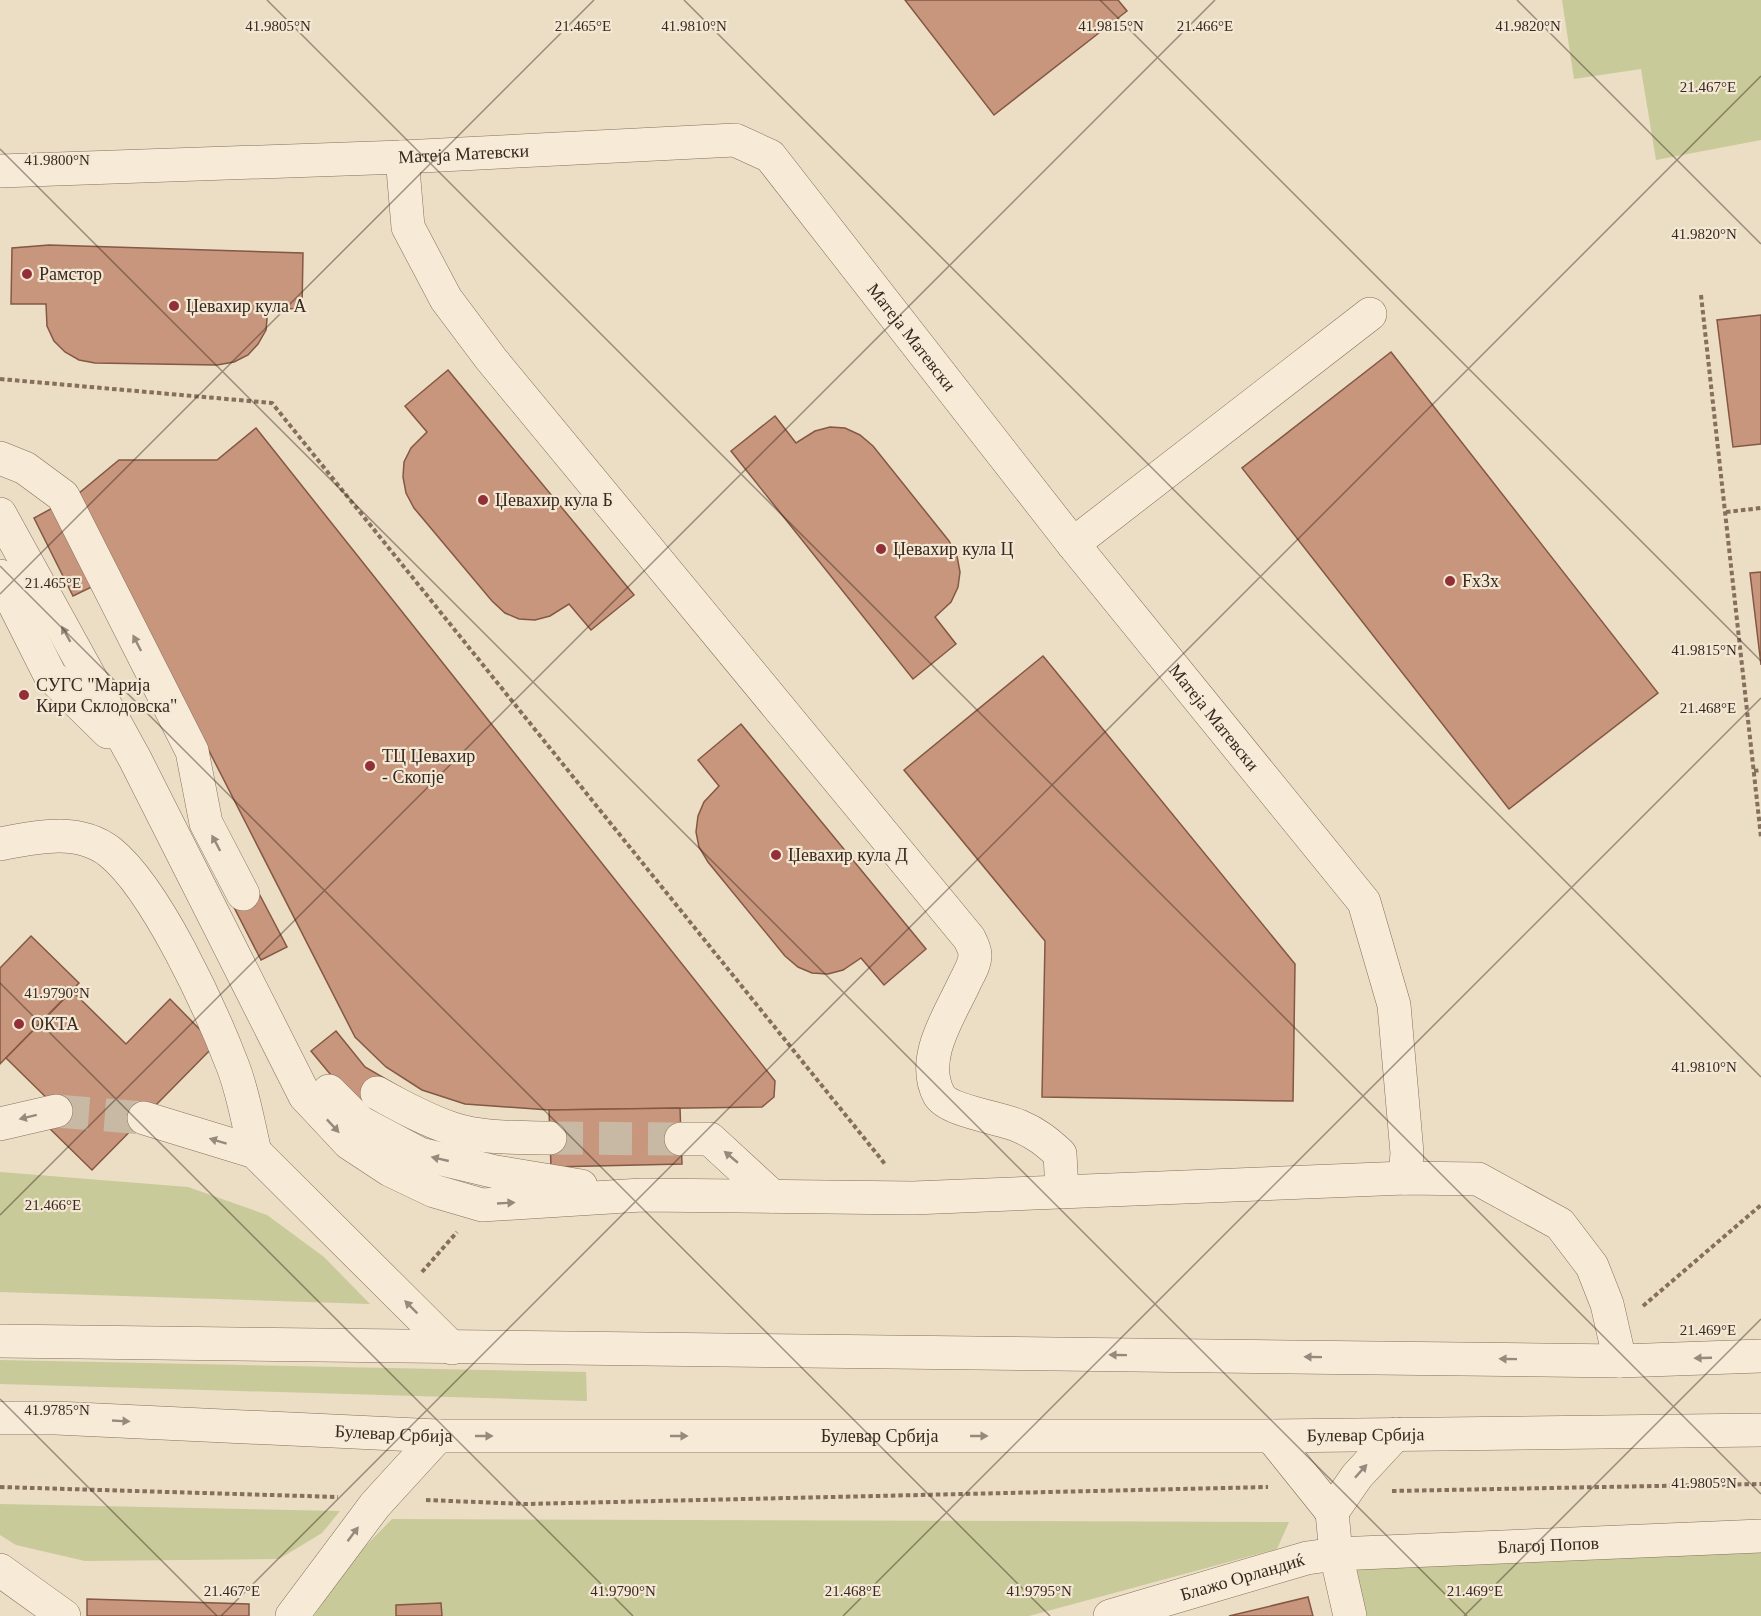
<svg xmlns="http://www.w3.org/2000/svg" width="1761" height="1616" viewBox="0 0 1761 1616" font-family="'Times New Roman',serif">
	<style>
		.green { fill: #c8ca99 }
		.building { fill: #c8967d; stroke: #845843; stroke-width: 1.5 }
		.lines { fill: none; stroke-linecap: round; stroke-linejoin: round }
		.minor-tunnel { stroke: #c8b9a4; stroke-width: 33; stroke-dasharray: 33 16; stroke-linecap: butt }
		.minor-casing { stroke: #866f5c; stroke-width: 34 }
		.path { stroke: #866f5c; stroke-width: 4; stroke-dasharray: 4.5 3; stroke-linecap: butt }
		.minor { stroke: #f7ebd8; stroke-width: 33 }
		.oneway { fill: #978a7c }
		.ticks { fill: none; stroke: #37291f; stroke-width: 1.5; stroke-opacity: 0.45 }
		.poi-dot { fill: #922f37; stroke: #f4e8d4; stroke-width: 2 }
		.labels { text-anchor: middle; stroke-width: 4.5; stroke-linejoin: round; paint-order: stroke }
		.street-label { font-size: 18px; fill: #37291f; stroke: #f4e8d4 }
		.poi-label { font-size: 18px; fill: #37291f; stroke: #f4e8d4; text-anchor: start }
		.ticks-label { font-size: 15px; text-anchor: middle; fill: #37291f; stroke: #f4e8d4; stroke-width: 4.5; stroke-linejoin: round; paint-order: stroke }
	</style>
	<rect width="100%" height="100%" fill="#ecddc5"/>
	<g class="green">
		<polygon points="1562,0 1761,0 1761,140 1656,160 1641,69 1574,79"/>
		<polygon points="0,1172 188,1187 267,1215 324,1257 370,1304 0,1292"/>
		<polygon points="0,1360 586,1372 587,1401 0,1384"/>
		<polygon points="0,1504 340,1511 322,1533 279,1559 85,1561 16,1545 0,1535"/>
		<polygon points="392,1519 1289,1522 1277,1549 1029,1616 314,1616 349,1563"/>
		<polygon points="1761,1536 1761,1616 1350,1616 1336,1554"/>
	</g>
	<g class="building">
		<polygon points="905,0 1118,0 1127,11 994,115"/>
		<polygon points="49,245 303,253 302,309 268,308 266,330 258,344 248,355 234,362 217,365 95,363 79,360 65,352 54,341 47,326 46,304 11,304 12,248"/>
		<polygon points="1761,315 1761,444 1733,447 1717,320"/>
		<polygon points="1391,352 1658,693 1509,809 1242,468"/>
		<polygon points="448,370 634,595 591,630 569,604 550,616 535,620 519,619 505,613 492,601 414,508 406,493 403,477 404,462 411,448 427,432 405,406"/>
		<polygon points="775,416 796,443 815,431 830,427 845,428 860,435 873,446 949,541 957,556 960,572 958,587 951,602 935,617 956,644 913,679 731,451"/>
		<polygon points="256,428 775,1081 774,1097 762,1107 549,1110 465,1104 422,1090 386,1067 355,1037 78,494 119,460 217,460"/>
		<polygon points="58,505 98,584 73,596 34,518"/>
		<polygon points="1761,572 1761,665 1750,573"/>
		<polygon points="1043,656 1295,964 1293,1101 1042,1097 1045,941 904,770"/>
		<polygon points="741,724 926,949 884,985 861,958 843,970 828,974 812,973 798,967 785,956 708,862 699,847 696,832 698,816 704,802 719,786 698,760"/>
		<polygon points="243,863 287,947 261,960 218,876"/>
		<polygon points="31,936 79,983 0,1064 0,968"/>
		<polygon points="72,991 126,1044 170,999 215,1045 92,1170 44,1123 58,1109 6,1058"/>
		<polygon points="336,1031 365,1067 403,1089 387,1116 345,1092 311,1051"/>
		<polygon points="680,1108 682,1164 551,1167 549,1110"/>
		<polygon points="1308,1597 1313,1616 1229,1616"/>
		<polygon points="87,1599 249,1604 249,1616 87,1616"/>
		<polygon points="441,1603 442,1616 396,1616 396,1605"/>
	</g>
	<g class="lines">
		<g class="minor-tunnel">
			<polyline points="56,1111 144,1118"/>
			<polyline points="550,1138 681,1139"/>
		</g>
		<defs>
			<g id="minor">
				<path d="M402 157 408 227 446 299 491 359 969 938C971 942 975 949 975 955 975 965 968 975 964 984 948 1018 920 1059 939 1095 948 1111 1001 1118 1019 1126 1036 1133 1047 1142 1060 1154L1062 1191"/>
				<path id="s1" d="M0 171 402 157 735 140 770 156 1073 544 1364 902 1394 1005 1407 1153 1405 1178"/>
				<polyline points="0,458 25,468 63,496 192,751 206,823 243,894"/>
				<polyline points="0,514 135,759 305,1096 349,1143 390,1170 434,1191 482,1205 642,1195 913,1198 1405,1178 1478,1179 1560,1224 1592,1266 1607,1304 1620,1361"/>
				<polyline points="1073,544 1370,314"/>
				<polyline points="0,576 50,675 108,732"/>
				<path d="M0 844C36 837 78 827 110 852 156 889 210 1007 232 1064 243 1091 248 1123 255 1152"/>
				<polyline points="329,1091 360,1122 420,1154 496,1172 581,1186"/>
				<path d="M377 1093C402 1107 426 1120 453 1129 483 1139 519 1137 550 1138"/>
				<polyline points="144,1118 255,1152 452,1348"/>
				<polyline points="0,1124 56,1111"/>
				<polyline points="681,1139 710,1139 772,1196"/>
				<polyline points="0,1341 1620,1361 1761,1356"/>
				<path id="s2" d="M0 1418H56L438 1436H1271L1761 1430"/>
				<polyline points="1271,1436 1332,1512"/>
				<polyline points="1332,1512 1357,1476 1396,1434"/>
				<polyline points="0,1570 64,1616"/>
				<polyline points="292,1616 375,1505 438,1436"/>
				<path id="s3" d="M1110 1616 1307 1558 1336 1554 1332 1512"/>
				<path id="s4" d="M1350 1616 1336 1554 1761 1536"/>
			</g>
		</defs>
		<use href="#minor" class="minor-casing"/>
		<g class="path">
			<polyline points="1701,295 1761,837"/>
			<polyline points="0,379 272,403 885,1164"/>
			<polyline points="1726,512 1761,508"/>
			<polyline points="1754,771 1761,770"/>
			<polyline points="422,1272 457,1232"/>
			<polyline points="1643,1306 1761,1205"/>
			<polyline points="0,1487 338,1497"/>
			<polyline points="1392,1491 1761,1484"/>
			<polyline points="426,1500 526,1504 1268,1487"/>
		</g>
		<use href="#minor" class="minor"/>
	</g>
	<defs><path id="oneway-solid" d="M-6-.8H1V-3.2L6.5 0L1 3.2V.8H-6Z" transform="scale(1.5)"/></defs>
	<g class="oneway">
		<use href="#oneway-solid" transform="translate(66 634) rotate(-119)"/>
		<use href="#oneway-solid" transform="translate(137 643) rotate(-117)"/>
		<use href="#oneway-solid" transform="translate(216 843) rotate(-118)"/>
		<use href="#oneway-solid" transform="translate(28 1117) rotate(166)"/>
		<use href="#oneway-solid" transform="translate(333 1126) rotate(47)"/>
		<use href="#oneway-solid" transform="translate(218 1141) rotate(-163)"/>
		<use href="#oneway-solid" transform="translate(731 1157) rotate(-140)"/>
		<use href="#oneway-solid" transform="translate(440 1159) rotate(-167)"/>
		<use href="#oneway-solid" transform="translate(506 1203) rotate(-3)"/>
		<use href="#oneway-solid" transform="translate(411 1307) rotate(-135)"/>
		<use href="#oneway-solid" transform="translate(1118 1355) rotate(-179)"/>
		<use href="#oneway-solid" transform="translate(1313 1357) rotate(-179)"/>
		<use href="#oneway-solid" transform="translate(1703 1358) rotate(178)"/>
		<use href="#oneway-solid" transform="translate(1508 1359) rotate(-179)"/>
		<use href="#oneway-solid" transform="translate(121 1421) rotate(3)"/>
		<use href="#oneway-solid" transform="translate(484 1436)"/>
		<use href="#oneway-solid" transform="translate(679 1436)"/>
		<use href="#oneway-solid" transform="translate(979 1436)"/>
		<use href="#oneway-solid" transform="translate(1361 1471) rotate(-48)"/>
		<use href="#oneway-solid" transform="translate(353 1534) rotate(-53)"/>
	</g>
	<path class="ticks" d="M267 0 1761 1494M684 0 1761 1077M1100 0 1761 661M1517 0 1761 244M0 149 1467 1616M0 566 1050 1616M0 594 594 0M0 983 633 1616M0 1215 1215 0M0 1399 217 1616M221 1616 1761 76M843 1616 1761 698M1464 1616 1761 1319"/>
	<g class="poi-dot">
		<circle cx="27" cy="274" r="6"/>
		<circle cx="174" cy="306" r="6"/>
		<circle cx="483" cy="500" r="6"/>
		<circle cx="881" cy="549" r="6"/>
		<circle cx="1450" cy="581" r="6"/>
		<circle cx="24" cy="695" r="6"/>
		<circle cx="370" cy="766" r="6"/>
		<circle cx="776" cy="855" r="6"/>
		<circle cx="19" cy="1024" r="6"/>
	</g>
	<g class="labels">
		<g class="street-label">
			<text dy="6" stroke="none"><textPath href="#s1" startOffset="464">Матеја Матевски</textPath></text>
			<text dy="6" stroke="none"><textPath href="#s1" startOffset="1004">Матеја Матевски</textPath></text>
			<text dy="6" stroke="none"><textPath href="#s1" startOffset="1490">Матеја Матевски</textPath></text>
			<text dy="6" stroke="none"><textPath href="#s2" startOffset="394">Булевар Србија</textPath></text>
			<text dy="6" stroke="none"><textPath href="#s2" startOffset="1366">Булевар Србија</textPath></text>
			<text dy="6" stroke="none"><textPath href="#s2" startOffset="880">Булевар Србија</textPath></text>
			<text dy="6" stroke="none"><textPath href="#s4" startOffset="276">Благој Попов</textPath></text>
			<text dy="6" stroke="none"><textPath href="#s3" startOffset="138">Блажо Орландиќ</textPath></text>
		</g>
		<g class="poi-label">
			<text x="39" y="280">Рамстор</text>
			<text x="186" y="312">Џевахир кула А</text>
			<text x="495" y="506">Џевахир кула Б</text>
			<text x="893" y="555">Џевахир кула Ц</text>
			<text x="1462" y="587">Fx3x</text>
			<text x="36" y="691">СУГС "Марија<tspan x="36" dy="21">Кири Склодовска"</tspan></text>
			<text x="382" y="762">ТЦ Џевахир<tspan x="382" dy="21">- Скопје</tspan></text>
			<text x="788" y="861">Џевахир кула Д</text>
			<text x="31" y="1030">ОКТА</text>
		</g>
	</g>
	<g class="ticks-label">
		<text x="278" y="31">41.9805°N</text>
		<text x="583" y="31">21.465°E</text>
		<text x="694" y="31">41.9810°N</text>
		<text x="1111" y="31">41.9815°N</text>
		<text x="1205" y="31">21.466°E</text>
		<text x="1528" y="31">41.9820°N</text>
		<text x="1708" y="92">21.467°E</text>
		<text x="57" y="165">41.9800°N</text>
		<text x="1704" y="239">41.9820°N</text>
		<text x="53" y="588">21.465°E</text>
		<text x="1704" y="655">41.9815°N</text>
		<text x="1708" y="713">21.468°E</text>
		<text x="57" y="998">41.9790°N</text>
		<text x="1704" y="1072">41.9810°N</text>
		<text x="53" y="1210">21.466°E</text>
		<text x="1708" y="1335">21.469°E</text>
		<text x="57" y="1415">41.9785°N</text>
		<text x="1704" y="1488">41.9805°N</text>
		<text x="232" y="1596">21.467°E</text>
		<text x="623" y="1596">41.9790°N</text>
		<text x="853" y="1596">21.468°E</text>
		<text x="1039" y="1596">41.9795°N</text>
		<text x="1475" y="1596">21.469°E</text>
	</g>
</svg>
